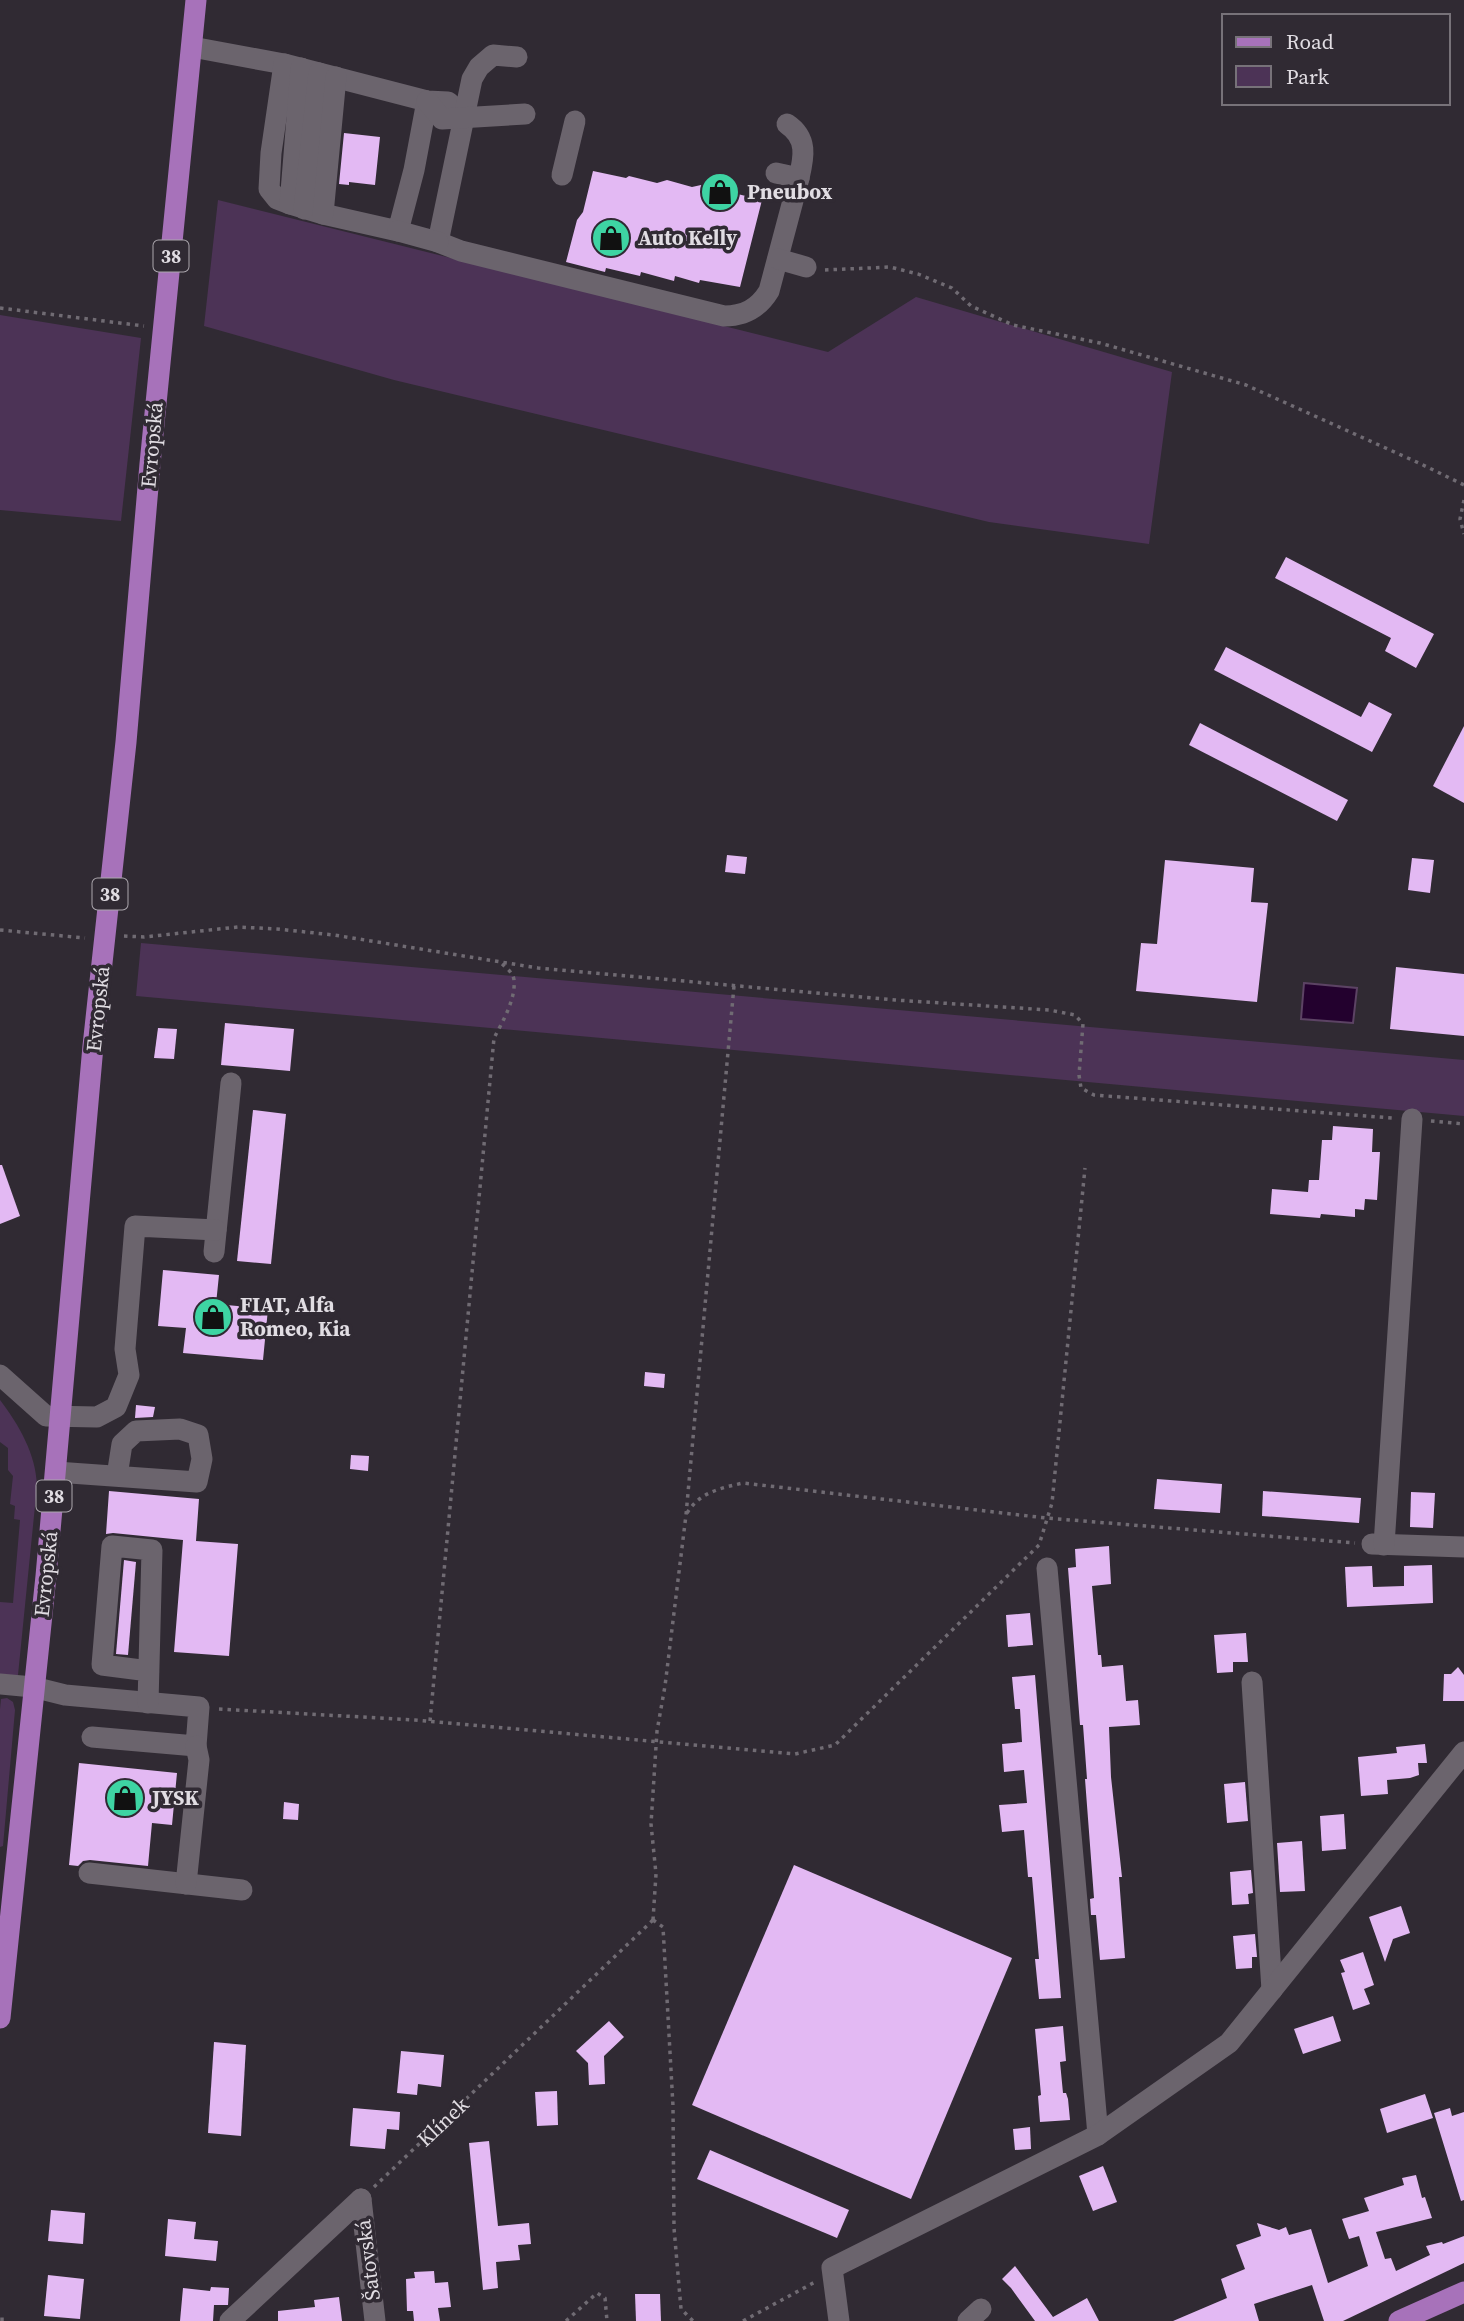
<svg xmlns="http://www.w3.org/2000/svg" width="1464" height="2321" viewBox="0 0 1464 2321" font-family="'Source Serif 4',serif">
	<style>
		.green { fill: #4c3356 }
		.water { fill: #23012e; stroke: #5c4364; stroke-width: 2 }
		.building { fill: #e3b9f3 }
		.lines { fill: none; stroke-linecap: round; stroke-linejoin: round }
		.path { stroke: #706b73; stroke-width: 3.5; stroke-dasharray: 3.5 5; stroke-linecap: butt }
		.minor { stroke: #6b646d; stroke-width: 21 }
		.major { stroke: #a772ba; stroke-width: 21 }
		.labels { text-anchor: middle; stroke-width: 7; stroke-linejoin: round; paint-order: stroke }
		.shield { fill: #302a33; stroke: #aca7ae; stroke-width: 2 }
		.shield-label { font-size: 19px; font-weight: bold; fill: #e1dde3 }
		.poi-label { font-size: 21px; font-weight: bold; fill: #e1dde3; stroke: #302a33; text-anchor: start }
		.street-label { font-size: 21px; fill: #e1dde3; stroke: #302a33 }
	</style>
	<rect width="100%" height="100%" fill="#302a33"/>
	<g class="green">
		<polygon points="218,200 828,352 916,297 1172,372 1149,544 989,522 394,380 204,326"/>
		<polygon points="0,315 141,338 121,521 0,510"/>
		<polygon points="141,943 1464,1060 1464,1116 136,996"/>
		<path d="M0 1400C19 1425 36 1454 37 1486L18 1675 14 1678 0 1676V1602L13 1603 20 1520 14 1519 15 1506 10 1504 13 1476 8 1470V1448L0 1442Z"/>
		<polygon points="7,1698 13,1702 15,1710 3,1846 0,1847 0,1709 1,1699"/>
	</g>
	<polygon class="water" points="1304,983 1357,988 1353,1023 1301,1019"/>
	<g class="building">
		<polygon points="344,133 380,137 375,185 349,182 349,185 339,184"/>
		<polygon points="593,171 626,178 629,176 657,183 667,180 692,187 701,185 762,200 740,287 700,280 699,283 675,276 674,281 641,272 640,276 606,268 605,272 566,262 577,220 583,212"/>
		<polygon points="1286,557 1434,634 1416,668 1385,651 1391,638 1275,578"/>
		<polygon points="1226,647 1361,717 1369,702 1392,714 1372,752 1214,670"/>
		<polygon points="1200,723 1348,800 1337,821 1189,745"/>
		<polygon points="1464,726 1464,803 1433,786"/>
		<polygon points="727,855 747,857 745,874 725,872"/>
		<polygon points="1412,858 1434,860 1430,893 1408,890"/>
		<polygon points="1165,860 1254,868 1251,902 1268,903 1257,1002 1136,991 1141,943 1157,944"/>
		<polygon points="1396,967 1464,974 1464,1036 1390,1029"/>
		<polygon points="225,1023 294,1029 290,1071 221,1065"/>
		<polygon points="158,1028 177,1029 174,1059 154,1058"/>
		<polygon points="253,1110 286,1114 271,1264 237,1261"/>
		<polygon points="1333,1126 1373,1129 1372,1152 1380,1152 1377,1200 1365,1199 1364,1210 1355,1209 1355,1217 1321,1214 1320,1218 1270,1214 1272,1189 1308,1192 1309,1180 1319,1180 1322,1140 1332,1140"/>
		<polygon points="0,1165 2,1165 20,1216 0,1224"/>
		<polygon points="163,1270 219,1275 216,1304 268,1309 263,1360 183,1353 186,1328 158,1326"/>
		<polygon points="645,1372 665,1374 664,1388 644,1386"/>
		<polygon points="136,1405 155,1407 153,1417 135,1418"/>
		<polygon points="351,1455 369,1456 368,1471 350,1469"/>
		<polygon points="1157,1479 1222,1484 1220,1513 1154,1509"/>
		<polygon points="109,1491 199,1499 196,1541 238,1544 229,1656 174,1652 183,1540 113,1533 106,1534"/>
		<polygon points="1263,1491 1361,1498 1359,1523 1262,1516"/>
		<polygon points="1411,1492 1435,1493 1433,1528 1410,1527"/>
		<polygon points="1109,1546 1111,1584 1092,1586 1098,1655 1101,1655 1102,1667 1123,1665 1126,1701 1138,1700 1140,1725 1109,1727 1111,1777 1122,1877 1119,1877 1125,1958 1100,1960 1096,1915 1091,1915 1090,1899 1094,1898 1085,1779 1087,1779 1083,1725 1080,1725 1068,1568 1076,1567 1075,1549"/>
		<polygon points="124,1560 136,1562 128,1655 116,1654"/>
		<polygon points="1432,1565 1433,1603 1347,1607 1345,1567 1372,1566 1373,1587 1404,1586 1404,1566"/>
		<polygon points="1030,1613 1033,1645 1008,1647 1006,1615"/>
		<polygon points="1246,1633 1248,1662 1233,1662 1233,1672 1217,1673 1214,1635"/>
		<polygon points="1458,1667 1464,1675 1464,1701 1443,1701 1444,1674 1451,1674"/>
		<polygon points="1035,1675 1061,1998 1039,1999 1035,1959 1039,1959 1032,1877 1028,1877 1024,1830 1002,1832 999,1805 1027,1803 1024,1770 1004,1772 1002,1744 1022,1742 1020,1709 1015,1709 1012,1677"/>
		<polygon points="1425,1744 1427,1763 1418,1763 1419,1775 1410,1778 1387,1780 1388,1794 1361,1796 1358,1757 1397,1753 1396,1747"/>
		<polygon points="79,1763 177,1773 172,1825 152,1823 148,1866 90,1860 83,1861 78,1866 69,1865"/>
		<polygon points="1245,1782 1248,1821 1227,1823 1224,1784"/>
		<polygon points="284,1802 299,1804 298,1820 283,1819"/>
		<polygon points="1344,1814 1346,1849 1322,1851 1320,1816"/>
		<polygon points="1302,1841 1305,1891 1280,1892 1277,1843"/>
		<polygon points="794,1865 1012,1958 911,2199 692,2105"/>
		<polygon points="1251,1870 1253,1893 1248,1894 1249,1904 1232,1905 1230,1872"/>
		<polygon points="1401,1906 1410,1933 1393,1939 1385,1962 1369,1917"/>
		<polygon points="1255,1934 1257,1957 1252,1957 1252,1968 1236,1969 1233,1936"/>
		<polygon points="1363,1952 1374,1985 1364,1989 1370,2004 1353,2010 1341,1973 1345,1972 1340,1960"/>
		<polygon points="1333,2016 1341,2041 1303,2054 1294,2029"/>
		<polygon points="609,2021 624,2037 604,2056 605,2084 589,2085 588,2063 576,2051"/>
		<polygon points="1063,2026 1066,2061 1060,2062 1063,2093 1066,2093 1068,2099 1070,2120 1040,2122 1038,2096 1041,2095 1035,2029"/>
		<polygon points="214,2042 246,2045 241,2136 208,2133"/>
		<polygon points="401,2051 444,2055 441,2087 418,2084 417,2095 397,2093"/>
		<polygon points="557,2091 558,2125 537,2126 535,2092"/>
		<polygon points="1425,2094 1433,2118 1387,2133 1380,2109"/>
		<polygon points="353,2108 400,2112 399,2130 387,2129 385,2149 350,2146"/>
		<polygon points="1450,2108 1452,2116 1464,2112 1464,2200 1461,2201 1434,2113"/>
		<polygon points="1030,2127 1031,2149 1015,2150 1013,2129"/>
		<polygon points="489,2141 498,2226 529,2223 531,2244 518,2245 520,2260 496,2262 498,2288 483,2290 469,2143"/>
		<polygon points="710,2150 849,2210 837,2238 697,2179"/>
		<polygon points="1103,2166 1117,2202 1093,2211 1079,2176"/>
		<polygon points="1416,2175 1422,2198 1425,2197 1432,2218 1376,2232 1385,2259 1391,2258 1396,2271 1430,2255 1426,2246 1442,2242 1443,2244 1464,2236 1464,2263 1343,2321 1324,2321 1312,2285 1254,2304 1259,2321 1173,2321 1227,2298 1221,2279 1245,2269 1236,2245 1261,2236 1257,2223 1279,2230 1286,2227 1289,2235 1311,2229 1328,2283 1368,2266 1359,2236 1349,2239 1342,2219 1369,2211 1364,2198 1404,2185 1402,2178"/>
		<polygon points="51,2210 85,2213 83,2244 48,2241"/>
		<polygon points="168,2219 196,2222 194,2239 218,2241 216,2261 165,2256"/>
		<polygon points="1015,2266 1053,2317 1087,2298 1099,2321 1035,2321 1011,2288 1002,2279"/>
		<polygon points="434,2271 435,2283 448,2282 451,2307 438,2308 440,2321 414,2321 413,2311 407,2311 406,2279 415,2278 414,2272"/>
		<polygon points="48,2275 84,2279 80,2319 44,2316"/>
		<polygon points="211,2287 229,2288 228,2305 214,2305 213,2321 180,2321 183,2288 210,2291"/>
		<polygon points="635,2294 660,2294 661,2321 636,2321"/>
		<polygon points="339,2297 342,2321 278,2321 278,2311 315,2307 314,2300"/>
	</g>
	<g class="lines">
		<g class="path">
			<polyline points="825,270 890,267 918,274 952,288 971,306 1013,325 1100,343 1246,385 1421,464 1464,485"/>
			<polyline points="0,308 144,326"/>
			<polyline points="1464,500 1460,519 1464,534"/>
			<polyline points="0,930 85,938"/>
			<polyline points="124,936 144,937 238,927 277,929 334,935 538,968 895,1000 1049,1010 1075,1015 1083,1024 1079,1075 1081,1088 1094,1095 1392,1118"/>
			<polyline points="1431,1121 1464,1124"/>
			<path d="M687 1513C700 1492 721 1488 743 1483L1046 1518 1355 1543"/>
			<polyline points="219,1709 415,1720 795,1754 835,1745 1039,1545 1052,1503 1085,1168"/>
			<path d="M430 1721 494 1038C502 1023 516 999 514 980 513 972 505 967 500 962"/>
			<polyline points="653,1920 656,1874 651,1824 657,1731 665,1686 686,1515 734,986"/>
			<polyline points="653,1920 663,1927 673,2106 674,2228 681,2309 693,2321"/>
			<polyline points="374,2187 653,1920"/>
			<polyline points="2,2321 2,2316"/>
			<polyline points="566,2321 597,2293 605,2298 607,2321"/>
			<polyline points="743,2321 815,2282"/>
		</g>
		<g class="minor">
			<polyline points="192,47 284,64 427,101 448,102 464,116"/>
			<path d="M517 57 493 55 479 67 472 79 438 242 461 251 724 316C744 316 758 309 769 291L799 178"/>
			<polyline points="284,64 271,153 269,189 277,199 290,204"/>
			<polyline points="301,68 290,204 323,214 398,231 414,170 427,101"/>
			<polyline points="427,101 442,119 525,114"/>
			<path d="M776 173 799 178C804 157 808 138 787 124"/>
			<polyline points="562,175 575,121"/>
			<polyline points="304,209 319,73"/>
			<polyline points="323,214 336,77"/>
			<polyline points="398,231 438,242"/>
			<polyline points="778,259 806,267"/>
			<polyline points="214,1252 231,1083"/>
			<polyline points="0,1375 46,1416 97,1417 116,1407 129,1375 125,1349 135,1226 216,1230"/>
			<polyline points="56,1472 197,1482 202,1459 198,1435 180,1429 136,1431 122,1444 117,1476"/>
			<polyline points="1372,1544 1464,1547"/>
			<polyline points="1384,1545 1412,1119"/>
			<polyline points="1047,1568 1098,2135"/>
			<polyline points="1252,1682 1272,1990"/>
			<polyline points="0,1684 33,1687 65,1695 199,1707 196,1746 92,1737"/>
			<polyline points="148,1703 152,1550 112,1546 102,1665 149,1671"/>
			<polyline points="89,1873 242,1890"/>
			<polyline points="186,1884 199,1760 196,1746"/>
			<polyline points="361,2199 375,2321"/>
			<polyline points="230,2321 361,2199"/>
			<polyline points="839,2321 832,2268 1098,2135 1229,2043 1464,1752"/>
			<polyline points="968,2321 981,2309"/>
		</g>
		<g class="major">
			<polyline points="0,2018 46,1576 93,1046 126,742 150,464 196,0"/>
			<polyline points="1399,2321 1464,2292"/>
		</g>
	</g>
	<defs>
		<symbol id="shop-disc" viewBox="-11 -11 22 22"><circle r="9.5" fill="#3ed4a3" stroke="#302a33"/><path d="M-5-2.5h2.3a2.7 3.5 0 0 1 5.4 0H5L5.5 6h-11ZM-1.5-2.5h3a1.5 2.3 0 0 0-3 0Z" fill="#111"/></symbol>
	</defs>
	<g fill-rule="evenodd">
		<use href="#shop-disc" x="698" y="170" width="44" height="44"/>
		<use href="#shop-disc" x="589" y="216" width="44" height="44"/>
		<use href="#shop-disc" x="191" y="1295" width="44" height="44"/>
		<use href="#shop-disc" x="103" y="1776" width="44" height="44"/>
	</g>
	<g class="labels">
		<g class="shield">
			<rect x="153.5" y="240.5" width="35" height="31" rx="5"/>
			<rect x="92.5" y="878.5" width="35" height="31" rx="5"/>
			<rect x="36.5" y="1480.5" width="35" height="31" rx="5"/>
		</g>
		<g class="shield-label">
			<text x="171" y="263">38</text>
			<text x="110" y="901">38</text>
			<text x="54" y="1503">38</text>
		</g>
		<g class="poi-label">
			<text x="747" y="199">Pneubox</text>
			<text x="638" y="245">Auto Kelly</text>
			<text x="240" y="1312">FIAT, Alfa<tspan x="240" dy="24">Romeo, Kia</tspan></text>
			<text x="152" y="1805">JYSK</text>
		</g>
		<g class="street-label">
			<text transform="translate(152 445) rotate(-85)" y="7">Evropská</text>
			<text transform="translate(98 1009) rotate(-84)" y="7">Evropská</text>
			<text transform="translate(46 1574) rotate(-84)" y="7">Evropská</text>
			<text transform="translate(443 2122) rotate(-43)" y="7">Klínek</text>
			<text transform="translate(368 2260) rotate(-97)" y="7">Šatovská</text>
		</g>
	</g>
	<rect x="1222" y="14" width="228" height="91" fill="#302a33" stroke="#777279" stroke-width="2"/>
	<rect x="1236" y="37" width="35" height="10" fill="#a772ba" stroke="#777279" stroke-width="2"/>
	<text x="1286" y="49" font-size="21" fill="#e1dde3">Road</text>
	<rect x="1236" y="66" width="35" height="21" fill="#4c3356" stroke="#777279" stroke-width="2"/>
	<text x="1286" y="84" font-size="21" fill="#e1dde3">Park</text>
</svg>
